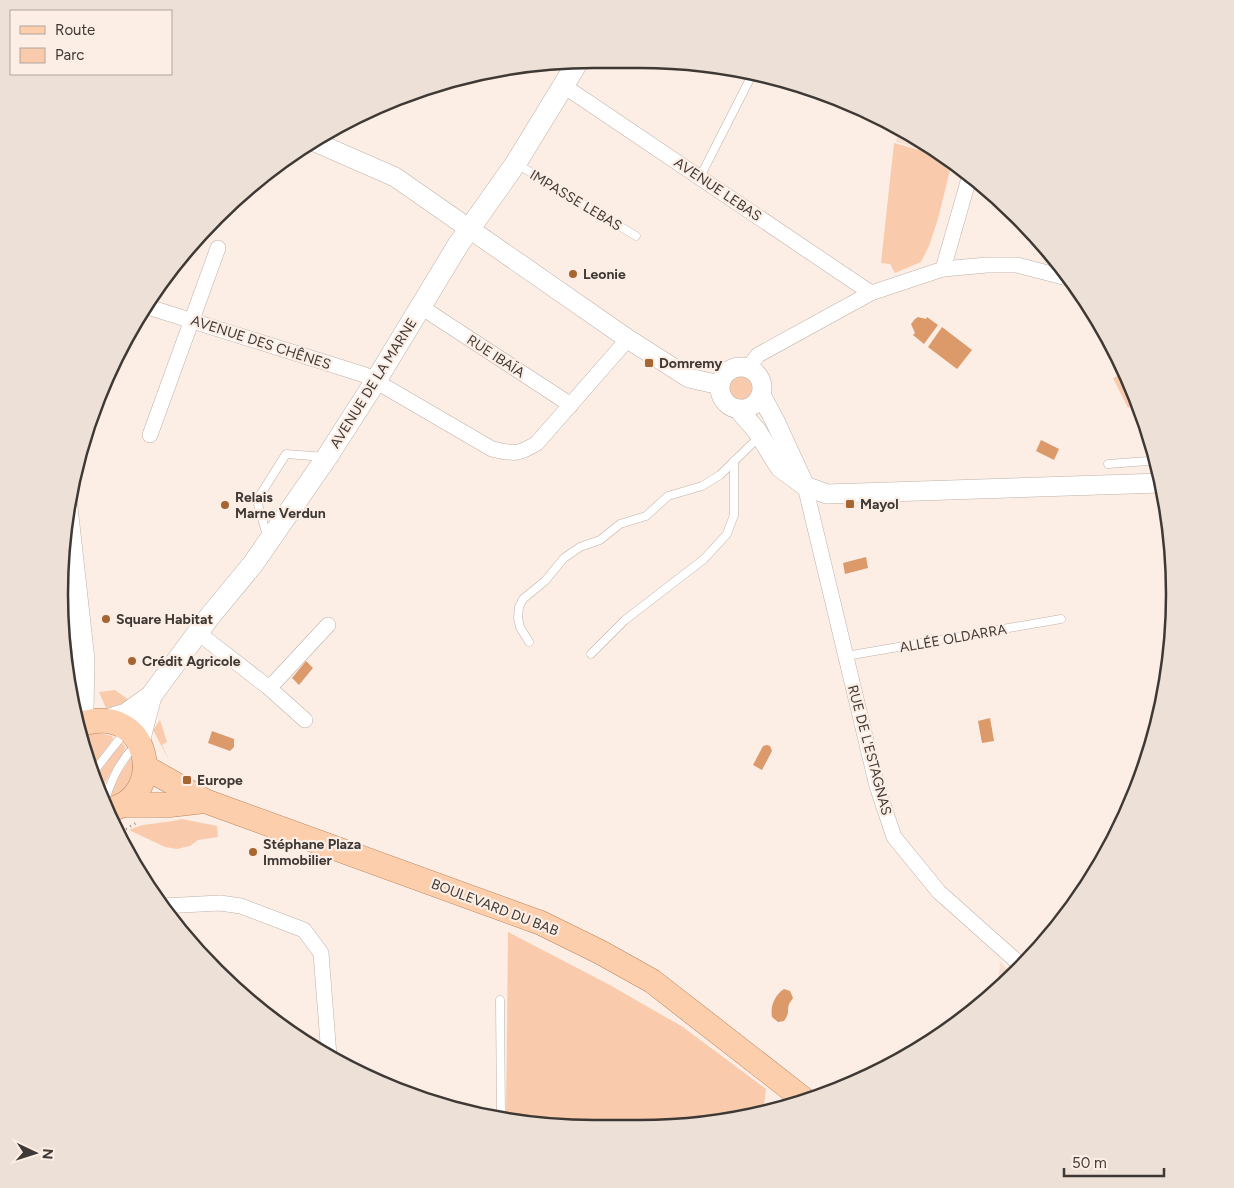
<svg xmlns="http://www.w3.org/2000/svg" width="1234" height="1188" viewBox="0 0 1234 1188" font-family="Figtree,sans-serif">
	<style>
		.built { fill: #f5e1d3 }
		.green { fill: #f9cbac }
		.water { fill: #dc9969 }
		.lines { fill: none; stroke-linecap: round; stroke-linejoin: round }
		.service-casing { stroke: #beb1a8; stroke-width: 9 }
		.minor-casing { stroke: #beb1a8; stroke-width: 16 }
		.tertiary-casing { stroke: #beb1a8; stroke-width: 20 }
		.secondary-casing { stroke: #beb1a8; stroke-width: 22 }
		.primary-casing { stroke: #b9845f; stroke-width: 25 }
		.path { stroke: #a09690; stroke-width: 2.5; stroke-dasharray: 1 4; stroke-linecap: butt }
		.service { stroke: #fff; stroke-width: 8 }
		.minor { stroke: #fff; stroke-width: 15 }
		.tertiary { stroke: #fff; stroke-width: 19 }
		.secondary { stroke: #fff; stroke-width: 21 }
		.primary { stroke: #fcceac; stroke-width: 24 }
		.poi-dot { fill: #a76532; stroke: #fceee5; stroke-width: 2 }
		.labels { text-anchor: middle; stroke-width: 4.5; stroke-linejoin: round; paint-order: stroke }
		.street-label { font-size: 14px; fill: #3f3935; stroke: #fceee5 }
		.poi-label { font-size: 14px; font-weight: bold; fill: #3f3935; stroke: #fceee5; text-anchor: start }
		.rim { fill: none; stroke: #3f3935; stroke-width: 2.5 }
	</style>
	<rect width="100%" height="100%" fill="#fceee5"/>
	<g class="built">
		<polygon points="899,127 907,130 930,146 928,151 896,142"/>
		<polygon points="1000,962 1013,974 998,989 998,988"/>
	</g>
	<g class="green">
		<polygon points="894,143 945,157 952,162 938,219 929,246 921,262 895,273 890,264 881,263"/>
		<polygon points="1126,372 1137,403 1128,408 1113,378"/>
		<circle cx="741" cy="388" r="12"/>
		<polygon points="115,690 129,700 109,711 105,706 99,692"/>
		<polygon points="160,720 167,742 162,745 170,762 153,730"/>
		<polygon points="95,732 112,736 113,739 90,771 81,735"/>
		<polygon points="121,742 125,746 125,749 106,781 100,795 94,780"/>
		<polygon points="130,759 133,759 133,780 116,797 110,796 113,785"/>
		<path d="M182 819 217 826 218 837 198 840 190 846 177 849 165 847 129 830C144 822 164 824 182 819Z"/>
		<polygon points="508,932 608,984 683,1027 766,1089 763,1114 675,1128 559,1128 506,1119"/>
	</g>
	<g class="water">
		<polygon points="918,317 926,319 927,317 938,325 924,344 913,335 915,333 911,324 915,319"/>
		<polygon points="942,327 972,350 957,369 928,347"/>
		<polygon points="1041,440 1059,449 1054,460 1036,451"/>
		<polygon points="866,557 868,568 845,574 843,563"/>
		<polygon points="306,661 313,668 299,685 292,678"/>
		<polygon points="990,718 994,741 982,743 978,721"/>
		<polygon points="212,731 234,739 234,747 230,751 208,743"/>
		<polygon points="767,745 770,746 772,751 762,770 753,765 763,746"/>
		<path d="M784 989 790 991 793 998C792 1000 790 1002 789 1004 787 1011 790 1013 784 1021L778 1022 772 1017C770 1006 775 995 784 989Z"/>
	</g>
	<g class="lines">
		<defs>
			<g id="service">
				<polyline points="517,164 636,236"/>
				<polyline points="700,177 753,73"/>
				<polyline points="1108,464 1148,461 1157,457"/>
				<polyline points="267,536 257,500 286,454 325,457"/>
				<polyline points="529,642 520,627 518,618 519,607 523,599 545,581 564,558 580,547 600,540 620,524 646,516 668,496 702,486 720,475 760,436"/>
				<polyline points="591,654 625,620 704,559 727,534 734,515 734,461"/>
				<polyline points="846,656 1061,619"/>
				<polyline points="91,775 125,732"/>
				<path d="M104 803C111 781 119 762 135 746"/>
				<polyline points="500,1000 501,1118"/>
			</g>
			<g id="minor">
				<polyline points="564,86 871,293"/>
				<polyline points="943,269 970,175"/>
				<path d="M145 306 365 375 492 449C514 454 518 455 537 443L628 339"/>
				<polyline points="421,307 571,405"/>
				<polyline points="749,367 758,355 871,293 943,269 987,265 1017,265 1071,279"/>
				<polyline points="150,435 218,248"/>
				<polyline points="805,486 877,786 894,837 939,892 1022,966"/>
				<polyline points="197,632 268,687 305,720"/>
				<polyline points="268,687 275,682 328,625"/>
				<polyline points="162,906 220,903 241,906 304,930 321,953 329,1056"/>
			</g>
			<g id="tertiary">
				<polyline points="315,142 395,177 628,339 689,378 720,385"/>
				<circle cx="741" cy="388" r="21"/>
				<polyline points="761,395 775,421 804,484"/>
				<polyline points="738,409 757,431 780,468 805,486 827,494 1161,483"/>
			</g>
			<g id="secondary">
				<polyline points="67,507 84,660 83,710 79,725"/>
				<polyline points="106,720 126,714 151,696 210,616 253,564 327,457 375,382 458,245 516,163 579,60"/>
				<polyline points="139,742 151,696"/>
			</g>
			<g id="primary">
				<path d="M79 725C151 699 169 800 107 810"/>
				<polyline points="145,767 205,801 541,923 600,952 652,981 806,1101"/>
				<polyline points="122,805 170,805 205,801"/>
			</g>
		</defs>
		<use href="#service" class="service-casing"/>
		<use href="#minor" class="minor-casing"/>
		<use href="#tertiary" class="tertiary-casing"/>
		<use href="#secondary" class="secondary-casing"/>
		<use href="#primary" class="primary-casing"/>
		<polyline class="path" points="116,830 126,829 136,823"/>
		<use href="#service" class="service"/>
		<use href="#minor" class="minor"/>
		<use href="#tertiary" class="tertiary"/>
		<use href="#secondary" class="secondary"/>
		<use href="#primary" class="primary"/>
	</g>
	<g class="poi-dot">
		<circle cx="573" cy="274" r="5"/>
		<rect x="644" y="358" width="10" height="10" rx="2.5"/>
		<rect x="845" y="499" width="10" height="10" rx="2.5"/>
		<circle cx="225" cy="505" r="5"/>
		<circle cx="106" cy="619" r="5"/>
		<circle cx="132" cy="661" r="5"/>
		<rect x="182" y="775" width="10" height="10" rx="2.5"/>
		<circle cx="253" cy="852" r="5"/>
	</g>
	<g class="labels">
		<g class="street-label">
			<text transform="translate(718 189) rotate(34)" y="5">AVENUE LEBAS</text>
			<text transform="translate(576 200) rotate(31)" y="5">IMPASSE LEBAS</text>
			<text transform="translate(261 342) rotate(18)" y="5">AVENUE DES CHÊNES</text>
			<text transform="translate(496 356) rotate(33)" y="5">RUE IBAÏA</text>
			<text transform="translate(373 383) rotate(-58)" y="5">AVENUE DE LA MARNE</text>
			<text transform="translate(953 638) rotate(-10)" y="5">ALLÉE OLDARRA</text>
			<text transform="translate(870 750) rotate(75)" y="5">RUE DE L'ESTAGNAS</text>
			<text transform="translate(495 907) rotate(21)" y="5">BOULEVARD DU BAB</text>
		</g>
		<g class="poi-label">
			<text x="583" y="279">Leonie</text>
			<text x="659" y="368">Domremy</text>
			<text x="235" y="502">Relais<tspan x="235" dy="16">Marne Verdun</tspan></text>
			<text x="860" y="509">Mayol</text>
			<text x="116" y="624">Square Habitat</text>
			<text x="142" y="666">Crédit Agricole</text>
			<text x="197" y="785">Europe</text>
			<text x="263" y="849">Stéphane Plaza<tspan x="263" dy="16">Immobilier</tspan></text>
		</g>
	</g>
	<path d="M0 0H1234V1188H0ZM594 68H640A526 526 0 0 1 1166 594V594A526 526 0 0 1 640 1120H594A526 526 0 0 1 68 594V594A526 526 0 0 1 594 68Z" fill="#ede0d7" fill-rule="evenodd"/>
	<path class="rim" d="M594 68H640A526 526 0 0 1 1166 594V594A526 526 0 0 1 640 1120H594A526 526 0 0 1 68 594V594A526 526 0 0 1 594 68Z"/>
	<rect x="10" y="10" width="162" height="65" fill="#fceee5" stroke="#b0a69f"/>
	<rect x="20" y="26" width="25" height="8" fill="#fcceac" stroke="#b0a69f"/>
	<text x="55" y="35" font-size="15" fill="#3f3935">Route</text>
	<rect x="20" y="48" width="25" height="15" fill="#f9cbac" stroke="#b0a69f"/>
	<text x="55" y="60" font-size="15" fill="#3f3935">Parc</text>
	<g transform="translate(35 1153) rotate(94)" stroke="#fceee5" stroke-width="4" paint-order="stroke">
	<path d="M0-4L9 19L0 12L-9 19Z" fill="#3f3935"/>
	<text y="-8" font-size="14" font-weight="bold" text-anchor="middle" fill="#3f3935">N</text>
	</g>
	<path d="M1064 1168v8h100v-8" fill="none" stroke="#3f3935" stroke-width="2.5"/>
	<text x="1072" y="1168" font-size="15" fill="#3f3935" stroke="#fceee5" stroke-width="4" paint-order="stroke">50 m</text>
</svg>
